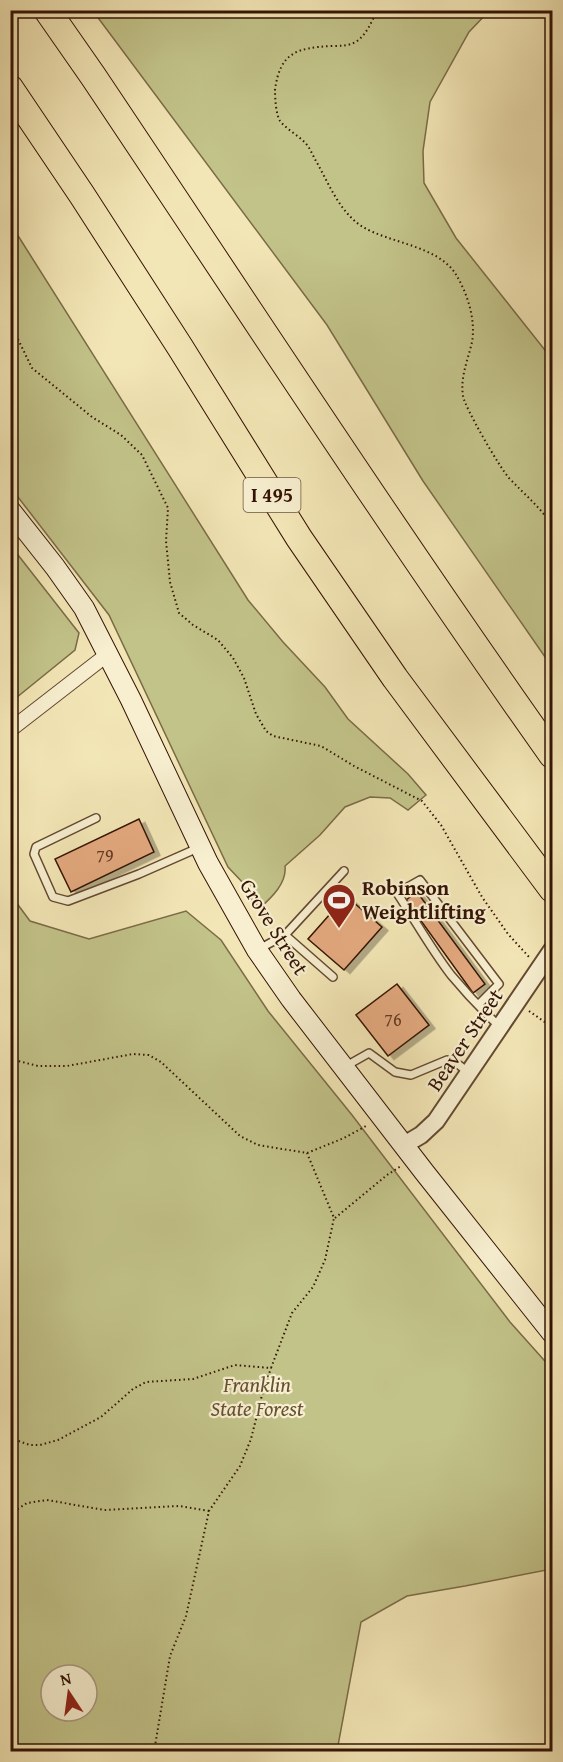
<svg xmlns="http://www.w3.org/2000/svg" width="563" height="1762" viewBox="0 0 563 1762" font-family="'Gentium Book Plus',serif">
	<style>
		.green { fill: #c2c389; stroke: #7b6b47; stroke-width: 1.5; fill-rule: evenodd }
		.building { fill: #e4a97f; stroke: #341305; stroke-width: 1.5; filter: url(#shadow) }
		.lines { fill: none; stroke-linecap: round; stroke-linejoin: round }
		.service-casing { stroke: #644831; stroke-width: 10 }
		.minor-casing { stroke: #644831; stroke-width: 16 }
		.tertiary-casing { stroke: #644831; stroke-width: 20 }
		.secondary-casing { stroke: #341305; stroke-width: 22 }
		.motorway-casing { stroke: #341305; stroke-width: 28 }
		.path { stroke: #341305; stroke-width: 2; stroke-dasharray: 1.5 3; stroke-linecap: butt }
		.service { stroke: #f7efd0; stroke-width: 7 }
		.minor { stroke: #f7efd0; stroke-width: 14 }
		.tertiary { stroke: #f7efd0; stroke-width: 16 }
		.secondary { stroke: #f7efd0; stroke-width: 20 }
		.motorway { stroke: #f3e6b6; stroke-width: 26 }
		.labels { text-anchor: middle; stroke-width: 4.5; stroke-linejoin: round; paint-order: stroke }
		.number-label { font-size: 18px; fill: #603824 }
		.shield { fill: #f7efd0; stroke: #6e5542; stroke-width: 1.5 }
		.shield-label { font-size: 20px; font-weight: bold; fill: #341305 }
		.poi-label { font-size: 21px; font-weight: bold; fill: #341305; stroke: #f7efd0; text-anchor: start }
		.street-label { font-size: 21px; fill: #341305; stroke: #f7efd0 }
		.park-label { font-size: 21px; font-style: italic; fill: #665133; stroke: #f7efd0 }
	</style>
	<defs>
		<filter id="shadow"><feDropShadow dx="6" dy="3.5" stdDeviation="0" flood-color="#0004"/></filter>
	</defs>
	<rect width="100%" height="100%" fill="#f3e6b6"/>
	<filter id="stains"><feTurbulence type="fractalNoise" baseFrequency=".00333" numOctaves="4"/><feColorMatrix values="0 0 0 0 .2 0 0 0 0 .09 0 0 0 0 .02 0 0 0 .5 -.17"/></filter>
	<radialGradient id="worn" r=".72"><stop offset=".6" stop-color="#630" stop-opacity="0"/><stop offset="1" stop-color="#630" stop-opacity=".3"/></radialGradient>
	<g class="green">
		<polygon points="93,11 489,11 469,32 430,102 423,151 424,183 456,238 552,359 552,667 423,481 327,325"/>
		<path d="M10 223 248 600 283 642 325 687 348 719 408 774 426 795 408 810 390 798 370 797 345 807 320 835 285 866C287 883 272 897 260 908L252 901 244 884 228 867 109 615 11 488Z"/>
		<polygon points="11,546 79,633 75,650 11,702"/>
		<path d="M10 894 30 921 89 939 186 911 221 940 268 1011 352 1115 510 1322 552 1369V1569L465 1586 407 1596 361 1622 337 1751H11ZM51 1675H87V1711H51Z"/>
	</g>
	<g class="building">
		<polygon points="139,819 154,852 71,892 55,859"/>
		<polygon points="417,892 485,984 473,993 406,900"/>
		<polygon points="346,896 382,927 344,970 308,939"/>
		<polygon points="397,984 429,1025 388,1056 356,1015"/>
	</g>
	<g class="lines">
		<defs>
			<g id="service">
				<polyline points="96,818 36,847 34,854 53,897 68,901 139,874 198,848"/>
				<polyline points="285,935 333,977"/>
				<polyline points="259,949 285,935 344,871"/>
				<path d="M478 1005 499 984 420 880 397 893C415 920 431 949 451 975 466 993 482 1010 499 1026"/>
				<polyline points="346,1066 369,1053 395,1072 411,1075 447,1060 459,1065 469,1073"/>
			</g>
			<polyline id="minor" points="10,730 108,654"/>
			<polyline id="tertiary" points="404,1145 421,1135 436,1121 552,950"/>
			<polyline id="secondary" points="10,510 55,567 84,608 131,700 208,863 257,950 291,999 425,1173 552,1333"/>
			<g id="motorway">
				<path d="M47 10 93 76C245 303 394 532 552 755"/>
				<polyline points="10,88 82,195 180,347 299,538 395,678 552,889"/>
			</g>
		</defs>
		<use href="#service" class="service-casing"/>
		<use href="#minor" class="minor-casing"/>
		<use href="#tertiary" class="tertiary-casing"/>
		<use href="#secondary" class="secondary-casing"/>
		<use href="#motorway" class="motorway-casing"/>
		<g class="path">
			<path d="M377 10C372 21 367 34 357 41 350 46 341 46 331 46 297 48 280 52 275 90 275 98 276 115 280 121 287 130 300 136 307 145 311 150 313 156 316 161 329 184 340 213 363 227 390 243 437 246 455 273 467 292 476 319 472 342 468 360 460 377 463 396 465 408 500 468 509 478 525 495 539 506 552 525"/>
			<polyline points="10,323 32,368 92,417 121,435 142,455 168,508 166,541 170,582 179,613 193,625 218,640 233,658 244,678 256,714 266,731 273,736 321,746 354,766 422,801 441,825 482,897 508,934 529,957"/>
			<polyline points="529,1011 549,1025 552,1036"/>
			<polyline points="10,1059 38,1066 67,1066 133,1054 149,1055 161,1062 240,1136 258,1145 307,1153 344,1138 368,1125"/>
			<polyline points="335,1218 387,1175 401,1166"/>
			<polyline points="10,1438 30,1445 40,1445 58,1440 101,1417 133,1389 146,1382 193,1379 235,1365 271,1368 292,1313 313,1287 325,1260 334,1218 307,1153"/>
			<polyline points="10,1514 27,1503 47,1500 104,1510 179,1506 209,1511"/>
			<polyline points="154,1752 170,1656 186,1616 209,1511 240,1466 251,1439 262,1395 271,1368"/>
		</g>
		<use href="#service" class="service"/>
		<use href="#minor" class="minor"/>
		<use href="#tertiary" class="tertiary"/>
		<use href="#secondary" class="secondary"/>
		<use href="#motorway" class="motorway"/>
	</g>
	<defs>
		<symbol id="stadium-pin" viewBox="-11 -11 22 30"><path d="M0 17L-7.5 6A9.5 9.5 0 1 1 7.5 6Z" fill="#8f2418" stroke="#f7efd0"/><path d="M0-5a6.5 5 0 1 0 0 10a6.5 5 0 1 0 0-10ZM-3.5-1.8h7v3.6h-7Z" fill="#fff"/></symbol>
	</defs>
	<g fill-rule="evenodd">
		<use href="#stadium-pin" x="320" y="881" width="38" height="52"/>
	</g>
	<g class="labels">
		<g class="number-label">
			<text x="105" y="862">79</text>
			<text x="393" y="1026">76</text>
		</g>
		<rect class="shield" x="243.5" y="478" width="57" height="34" rx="4.5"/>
		<g class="shield-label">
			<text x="272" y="502">I 495</text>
		</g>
		<g class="poi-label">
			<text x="362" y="895">Robinson<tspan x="362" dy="24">Weightlifting</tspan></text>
		</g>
		<g class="street-label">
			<text transform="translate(274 927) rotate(58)" y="7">Grove Street</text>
			<text transform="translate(465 1040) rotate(-56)" y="7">Beaver Street</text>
		</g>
		<g class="park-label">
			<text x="257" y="1392">Franklin<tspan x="257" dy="24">State Forest</tspan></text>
		</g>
	</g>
	<rect width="563" height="1762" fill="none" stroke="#f3e6b6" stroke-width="36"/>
	<rect x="12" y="12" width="539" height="1738" fill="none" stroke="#341305" stroke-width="3"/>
	<rect x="18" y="18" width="527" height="1726" fill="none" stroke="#341305" stroke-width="1.5"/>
	<g transform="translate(69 1693) rotate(347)"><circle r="28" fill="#f7efd0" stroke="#a9977f" stroke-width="1.5"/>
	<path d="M0-4.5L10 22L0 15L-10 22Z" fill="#8f2418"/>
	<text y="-9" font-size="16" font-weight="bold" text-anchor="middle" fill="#341305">N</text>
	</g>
	<rect width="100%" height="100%" filter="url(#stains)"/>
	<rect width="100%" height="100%" fill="url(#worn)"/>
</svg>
